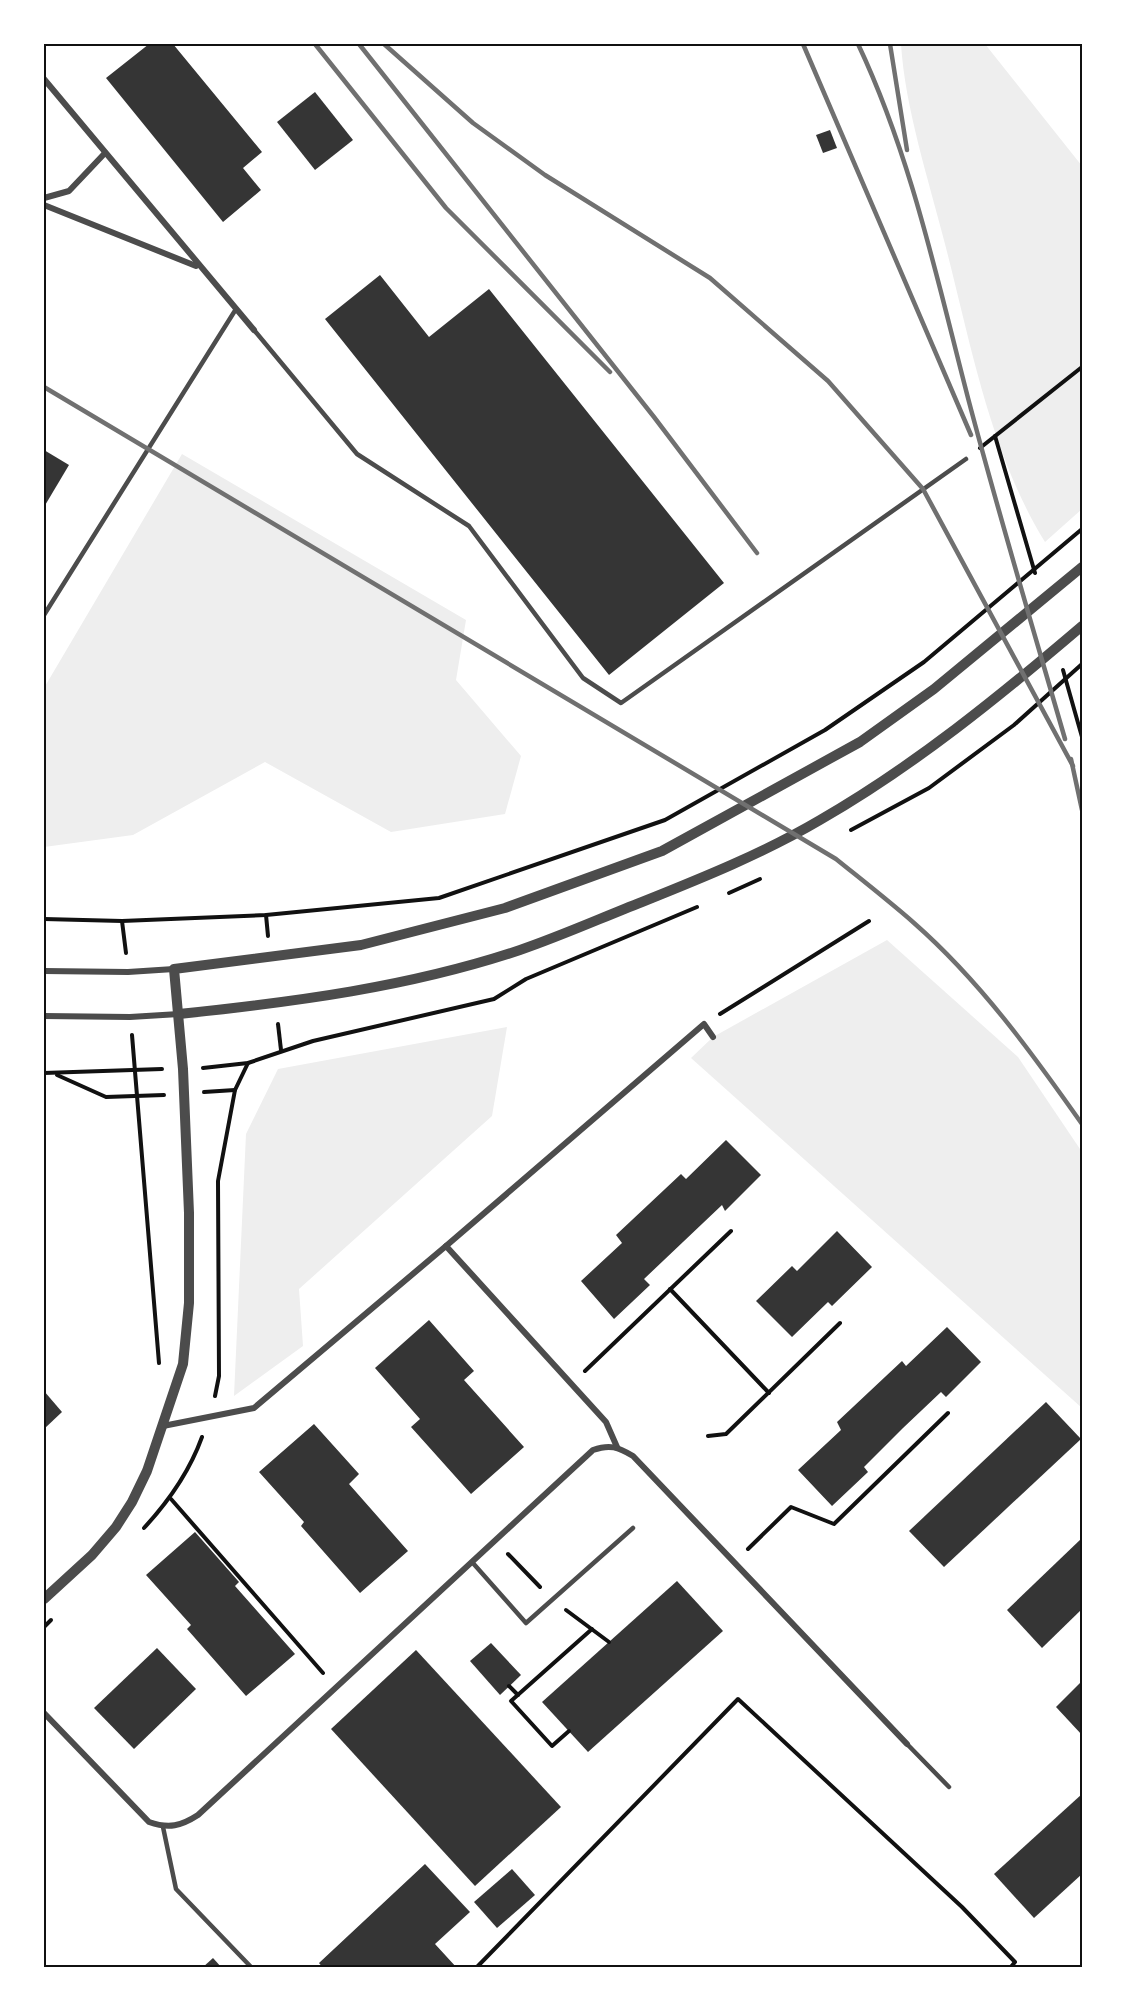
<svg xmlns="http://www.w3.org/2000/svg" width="1126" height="2011" viewBox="0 0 1126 2011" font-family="Arial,sans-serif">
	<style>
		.green { fill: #eee }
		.building { fill: #353535 }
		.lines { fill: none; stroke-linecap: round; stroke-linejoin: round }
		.path { stroke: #111; stroke-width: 4 }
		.service { stroke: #4c4c4c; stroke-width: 4.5 }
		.minor { stroke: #4c4c4c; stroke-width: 6 }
		.tertiary { stroke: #4c4c4c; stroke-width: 10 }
		.rail { stroke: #707070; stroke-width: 4.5 }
		.neatline { fill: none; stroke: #111; stroke-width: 2 }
	</style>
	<rect width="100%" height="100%" fill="#fff"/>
	<g class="green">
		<path d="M901 44H985L1082 166V509L1045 542C990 453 971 344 945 244 929 181 905 108 901 44Z"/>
		<polygon points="182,454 466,620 456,680 521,756 505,814 391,832 265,762 133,835 44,847 44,688"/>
		<polygon points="887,940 1018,1057 1082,1152 1082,1408 691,1058 713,1037"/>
		<polygon points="507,1027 492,1116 299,1289 303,1346 234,1396 246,1134 278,1069"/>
	</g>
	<g class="building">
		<polygon points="149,44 173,44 262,152 243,168 261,190 223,222 106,78"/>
		<polygon points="315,92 353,140 315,170 277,122"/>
		<polygon points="830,130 837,148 823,153 816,135"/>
		<polygon points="380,275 429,337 489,289 724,583 609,675 325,319"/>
		<polygon points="44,450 69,465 44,507"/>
		<polygon points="726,1140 761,1175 725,1211 722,1205 644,1279 650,1285 614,1319 581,1281 622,1243 616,1235 681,1174 686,1179"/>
		<polygon points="837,1231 872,1267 832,1306 828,1302 792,1337 756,1301 792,1266 797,1271"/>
		<polygon points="429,1320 474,1371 464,1380 524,1447 471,1494 411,1427 420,1419 375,1368"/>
		<polygon points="947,1327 981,1362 946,1397 941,1392 903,1428 864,1467 868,1472 832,1506 798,1470 841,1430 837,1422 902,1361 906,1366"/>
		<polygon points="44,1391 62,1412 44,1429"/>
		<polygon points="1046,1402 1081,1439 944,1567 909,1531"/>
		<polygon points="314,1424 359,1474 349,1484 408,1551 360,1593 301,1526 304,1522 259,1472"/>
		<polygon points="195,1532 239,1582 235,1586 295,1654 246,1696 187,1629 191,1625 146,1575"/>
		<polygon points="1082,1538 1082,1609 1042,1648 1007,1610"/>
		<polygon points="677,1581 723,1631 588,1752 542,1702"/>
		<polygon points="491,1643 521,1675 500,1695 470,1661"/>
		<polygon points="157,1648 196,1689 134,1749 94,1708"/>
		<polygon points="416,1650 561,1807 475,1886 331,1729"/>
		<polygon points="1082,1681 1082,1735 1056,1707"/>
		<polygon points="1082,1794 1082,1874 1034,1918 994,1874"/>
		<polygon points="425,1864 470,1912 435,1944 457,1968 323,1968 319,1963"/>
		<polygon points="512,1869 535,1895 497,1928 474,1902"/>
		<polygon points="213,1958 222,1968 202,1968"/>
	</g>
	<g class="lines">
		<g class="path">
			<polyline points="995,436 1035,573"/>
			<polyline points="980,448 1082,367"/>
			<polyline points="1063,670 1082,737"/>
			<polyline points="851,830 929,788 1014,725 1082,664"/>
			<polyline points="729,893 760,879"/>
			<polyline points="266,915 268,936"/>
			<polyline points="44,919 122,921 266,915 439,898 665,820 825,730 924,662 1082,529"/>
			<polyline points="122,921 126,953"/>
			<polyline points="720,1014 869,921"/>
			<polyline points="278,1024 281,1050"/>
			<polyline points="132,1035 159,1363"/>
			<polyline points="203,1068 248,1063 313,1041 494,999 526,979 697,907"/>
			<polyline points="44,1073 162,1069"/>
			<polyline points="57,1075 106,1097 164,1095"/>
			<polyline points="204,1092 235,1090"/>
			<polyline points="670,1289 769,1393"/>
			<polyline points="585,1371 731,1231"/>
			<polyline points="215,1396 219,1376 218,1181 235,1090 248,1063"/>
			<polyline points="708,1436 726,1434 840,1323"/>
			<polyline points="171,1499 323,1673"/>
			<path d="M144 1528C169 1501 189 1473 202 1437"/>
			<polyline points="748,1549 791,1507 834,1524 948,1413"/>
			<polyline points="508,1554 540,1587"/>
			<polyline points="566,1610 609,1642"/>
			<polyline points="44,1627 51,1620"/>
			<polyline points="509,1686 518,1695"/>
			<polyline points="569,1731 552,1746 511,1701 592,1629"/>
			<polyline points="476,1968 738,1699 962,1907 1015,1962 1010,1968"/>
		</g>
		<g class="service">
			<polyline points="254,330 357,454 469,526 583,678 621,703 966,459"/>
			<polyline points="44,615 236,309"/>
			<polyline points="472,1562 526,1623 633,1528"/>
			<polyline points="907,1744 949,1787"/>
			<polyline points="163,1827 176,1889 252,1968"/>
		</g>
		<g class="minor">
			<polyline points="44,79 254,330"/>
			<polyline points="44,198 69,191 105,153"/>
			<polyline points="44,205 196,266"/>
			<polyline points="44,971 128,972 174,969"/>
			<polyline points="44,1016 130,1017 179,1014"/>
			<polyline points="446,1246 704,1024 713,1037"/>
			<polyline points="163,1426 254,1408 446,1246 606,1422 617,1447"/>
			<path d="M44 1713 149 1822C169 1829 181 1826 198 1815L593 1450C610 1444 618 1447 633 1456L907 1744"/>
		</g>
		<g class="tertiary">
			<path d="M179 1014C294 1002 410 987 520 950 561 936 601 918 642 902 702 878 764 853 820 820 914 766 1000 696 1082 626"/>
			<polyline points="44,1599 92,1555 116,1527 132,1502 147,1471 183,1364 189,1303 189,1213 183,1069 174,969 361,945 505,908 662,851 860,742 934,689 1082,567"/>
		</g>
		<g class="rail">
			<polyline points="315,44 446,208 610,372"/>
			<polyline points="359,44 654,417 757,553"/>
			<polyline points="384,44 473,123 545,175 710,278 828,381 923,489 1073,766"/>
			<polyline points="803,44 971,435"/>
			<path d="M858 44C911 156 937 279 968 398 998 512 1032 625 1065 739"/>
			<polyline points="890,44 907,150"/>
			<path d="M44 387 836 859C862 880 889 901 914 923 980 981 1032 1053 1082 1124"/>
			<polyline points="1071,759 1082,810"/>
		</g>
	</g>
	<rect width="1126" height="2011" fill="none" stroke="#ffffff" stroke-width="90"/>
	<rect x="45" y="45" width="1036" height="1921" class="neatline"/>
</svg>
